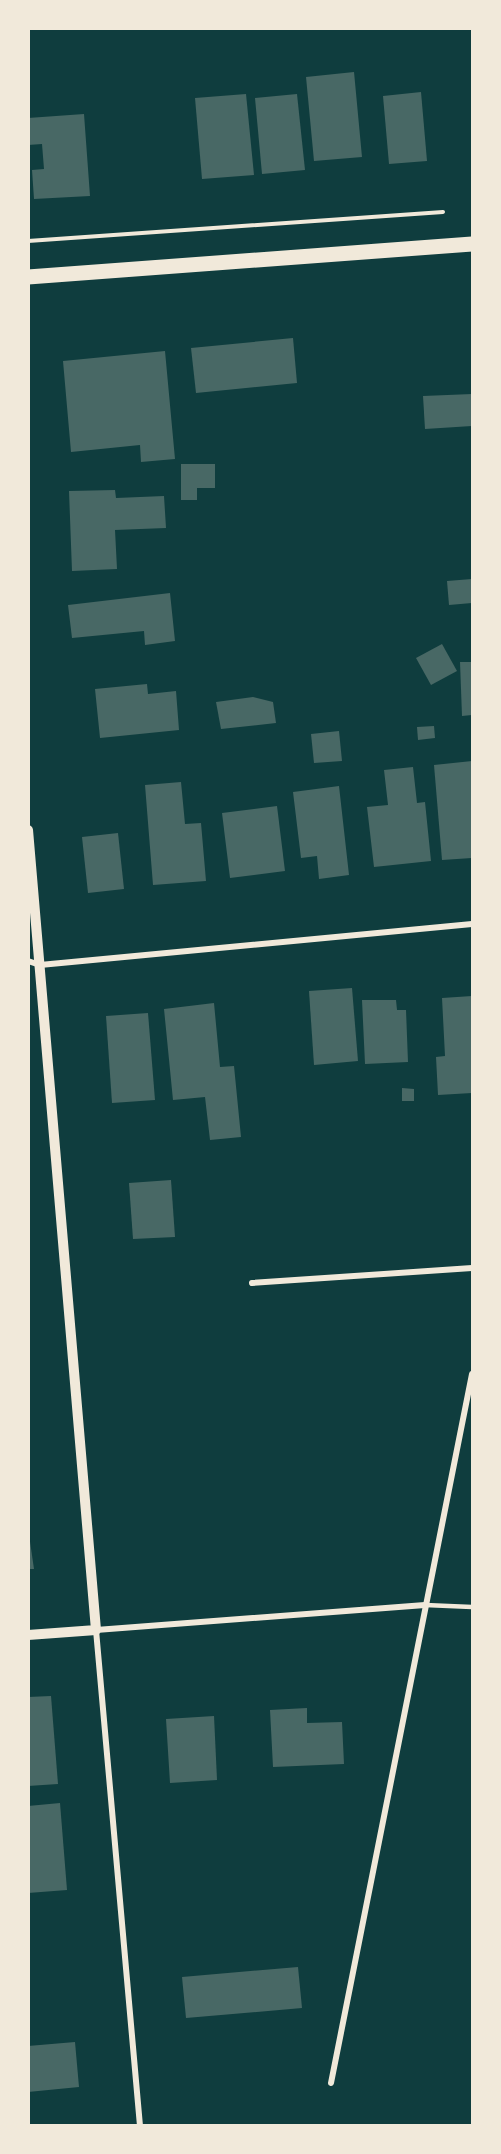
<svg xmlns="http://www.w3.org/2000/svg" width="501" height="2154" viewBox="0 0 501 2154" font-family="'Sofia Sans Condensed',sans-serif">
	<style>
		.building { fill: #486865 }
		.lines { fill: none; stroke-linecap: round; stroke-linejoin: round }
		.path { stroke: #f1e9da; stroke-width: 4 }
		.service { stroke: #f1e9da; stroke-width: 4.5 }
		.minor { stroke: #f1e9da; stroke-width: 6 }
		.tertiary { stroke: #f1e9da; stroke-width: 10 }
		.primary { stroke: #f1e9da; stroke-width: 15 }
	</style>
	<rect width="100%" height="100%" fill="#0f3d3e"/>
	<g class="building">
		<polygon points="354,72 362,157 314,161 306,77"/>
		<polygon points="421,92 427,161 389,164 383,96"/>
		<polygon points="246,94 254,175 202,179 195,98"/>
		<polygon points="297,94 305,170 262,174 255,98"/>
		<polygon points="84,114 90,196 34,199 32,170 44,169 42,144 28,145 28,118"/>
		<polygon points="293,338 297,383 196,393 191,348"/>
		<polygon points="165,351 175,459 141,462 140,445 71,452 63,361"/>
		<polygon points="472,394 472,426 425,429 423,396"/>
		<polygon points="181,464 215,464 215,488 197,488 197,500 181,500"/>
		<polygon points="115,490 116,498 164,496 166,528 115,530 117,569 72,571 69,491"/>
		<polygon points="472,579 472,603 449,605 447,581"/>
		<polygon points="170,593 175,641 145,645 144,631 72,638 68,605"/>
		<polygon points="442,644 457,671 431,685 416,658"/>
		<polygon points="460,662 472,662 472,715 462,716"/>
		<polygon points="147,684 148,694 176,691 179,730 100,738 95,689"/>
		<polygon points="253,697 273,702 276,723 221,729 216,702"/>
		<polygon points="434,726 435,738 418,740 417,727"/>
		<polygon points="339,731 342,761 314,763 311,734"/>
		<polygon points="472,761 472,858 442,860 434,765"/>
		<polygon points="413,767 417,803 425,802 431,861 374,867 367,807 388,805 384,770"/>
		<polygon points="181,782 185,824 201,823 206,881 153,885 145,785"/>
		<polygon points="339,786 349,875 319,879 317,856 301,858 293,792"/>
		<polygon points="277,806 285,871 230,878 222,813"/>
		<polygon points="118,833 124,889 88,893 82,837"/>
		<polygon points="352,988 358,1061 314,1065 309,991"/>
		<polygon points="472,996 472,1093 438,1095 436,1057 445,1056 442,998"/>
		<polygon points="362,1000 396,1000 397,1010 406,1010 408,1062 365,1064"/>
		<polygon points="214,1003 220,1067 234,1066 241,1137 210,1140 205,1097 173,1100 164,1009"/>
		<polygon points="148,1013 155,1100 112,1103 106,1016"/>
		<polygon points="402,1088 414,1089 414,1101 402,1101"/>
		<polygon points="171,1180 175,1237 133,1239 129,1183"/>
		<polygon points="28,1528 34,1569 28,1569"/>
		<polygon points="51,1696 58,1784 28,1786 28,1697"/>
		<polygon points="307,1708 307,1723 342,1722 344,1764 273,1767 270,1710"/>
		<polygon points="214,1716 217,1780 170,1783 166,1719"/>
		<polygon points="60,1803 67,1890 28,1893 28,1806"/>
		<polygon points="298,1967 302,2008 186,2018 182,1977"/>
		<polygon points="75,2042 79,2087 28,2092 28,2046"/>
	</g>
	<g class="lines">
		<polyline class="path" points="28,241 443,212"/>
		<polyline class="service" points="425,1605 472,1607"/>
		<g class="minor">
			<polyline points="28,961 40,965 472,924"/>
			<polyline points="252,1283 472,1268"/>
			<polyline points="331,2083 472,1374"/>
			<polyline points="140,2126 96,1630 425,1605"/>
		</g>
		<polyline class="tertiary" points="28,830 96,1630 28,1635"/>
		<polyline class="primary" points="28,277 472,244"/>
	</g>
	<rect width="501" height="2154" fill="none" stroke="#f1e9da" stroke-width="60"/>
</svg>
